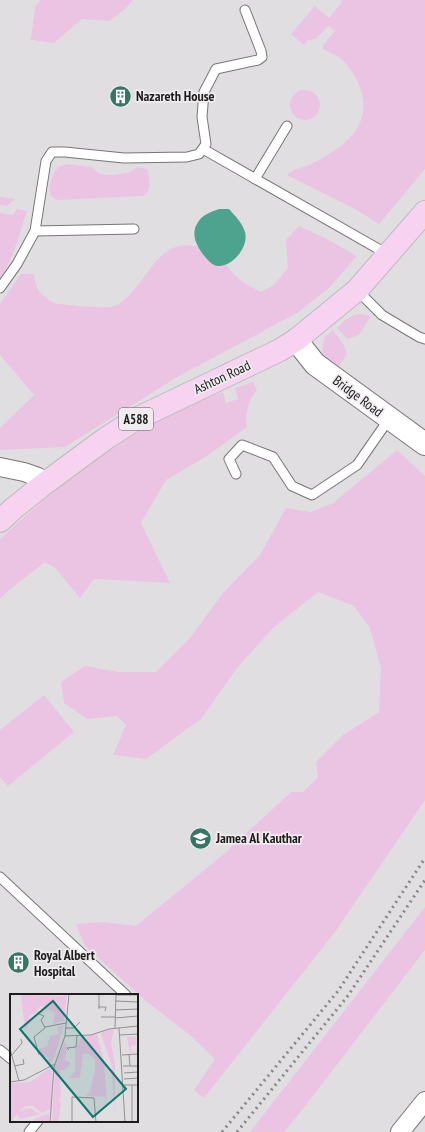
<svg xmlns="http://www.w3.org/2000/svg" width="425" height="1132" viewBox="0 0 425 1132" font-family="'PT Sans Narrow',sans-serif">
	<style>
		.green { fill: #ecc4e3 }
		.water { fill: #4ea38e }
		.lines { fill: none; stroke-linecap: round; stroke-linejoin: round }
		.service-casing { stroke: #787577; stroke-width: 11 }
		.minor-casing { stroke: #787577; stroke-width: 20 }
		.tertiary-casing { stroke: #787577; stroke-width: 24 }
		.primary-casing { stroke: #bcbbbc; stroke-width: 24 }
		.service { stroke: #fff; stroke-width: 9 }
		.minor { stroke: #fff; stroke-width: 18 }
		.tertiary { stroke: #fff; stroke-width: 22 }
		.primary { stroke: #f8d3f1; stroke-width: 22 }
		.rail { stroke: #888688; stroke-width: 3; stroke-dasharray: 2 4; stroke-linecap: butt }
		.labels { text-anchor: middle; stroke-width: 3.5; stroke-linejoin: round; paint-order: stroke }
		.shield { fill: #efebee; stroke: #5d5b5c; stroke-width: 1 }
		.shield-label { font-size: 13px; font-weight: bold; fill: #1e1d1e }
		.poi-label { font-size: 14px; font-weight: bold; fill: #1e1d1e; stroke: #efebee; text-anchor: start }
		.street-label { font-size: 14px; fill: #1e1d1e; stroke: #efebee }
		.inset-road { fill: none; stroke: #939193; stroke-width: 1 }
		.view { fill: #0f766e; fill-opacity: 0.15; stroke: #0f766e; stroke-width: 2 }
		.inset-edge { fill: none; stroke: #1e1d1e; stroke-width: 2 }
	</style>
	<rect width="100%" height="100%" fill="#e1dee1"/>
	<g class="green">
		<polygon points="41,0 133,0 126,8 109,21 82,19 54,43 31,40 35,7"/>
		<path d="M340 0H425V169L379 224 355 209 287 175C294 168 303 168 311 164 340 149 371 130 362 93 358 80 350 66 339 57 334 54 328 52 323 49V45L335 31 328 26 316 39 308 40 304 45 291 34 315 6 329 18 342 2Z"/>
		<circle cx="305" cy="105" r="15"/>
		<path d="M68 164 91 167 100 174 111 175 128 173 138 167 148 170C149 181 153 190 143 196L57 200 51 196C47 185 52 176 58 167Z"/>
		<polygon points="0,197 15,199 7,206 0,205"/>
		<path d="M17 209 27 211C20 232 13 261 0 279V213L13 215Z"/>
		<path d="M299 226 325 238 357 256 329 288 297 313 179 376 65 447 0 450V428L34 395 0 355V304L21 274H34C35 279 36 287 39 291 42 295 50 301 54 303 61 305 109 309 115 306 142 292 151 253 179 246 185 245 192 246 198 246 208 260 207 268 227 265 234 278 248 285 261 292L273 286 288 268 286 240Z"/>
		<path d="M361 314 371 316 359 335 347 339 337 328C345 320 350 315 361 314Z"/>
		<polygon points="333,330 344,345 347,354 334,373 325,366 322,354 324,338"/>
		<path d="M253 382 257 390C248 401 245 413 247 427L207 456 166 480 141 523 170 583 94 579 80 598 55 568 45 562 8 591 0 599V539C51 491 105 449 167 416 184 407 204 399 223 392L226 403 238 399 235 388Z"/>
		<polygon points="397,450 425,476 425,800 335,932 204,1098 194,1090 215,1059 191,1036 146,1001 85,946 76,924 103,922 136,926 225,853 291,792 303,792 318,777 316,762 343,735 379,712 381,668 370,628 354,606 318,592 273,628 237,668 201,719 146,759 113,755 126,725 117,716 87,719 64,703 61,682 85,666 118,672 156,672 190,638 223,593 260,555 286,508 311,512 333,503"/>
		<polygon points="44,695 74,732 8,786 0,777 0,730"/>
		<polygon points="425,907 425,950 299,1114 284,1132 250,1132"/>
	</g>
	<path class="water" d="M219 209H229C235 216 242 222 245 232 249 246 233 267 218 266 209 266 197 247 195 239 194 235 194 228 197 224 201 215 211 212 219 209Z"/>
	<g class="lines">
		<defs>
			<g id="service">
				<polyline points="203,149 389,255"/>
				<polyline points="255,179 287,126"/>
				<polyline points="35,231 134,229"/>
				<polyline points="0,288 17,264 35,231 46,161 52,152 65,152 124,158 187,157 199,154 206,144 202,117 204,92 216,69 258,60 262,57 261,51 245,10"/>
				<polyline points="357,290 382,315 419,337 425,339"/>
				<polyline points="236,474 229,459 242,445 273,457 292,486 312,495 357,465 389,419"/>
				<polyline points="0,877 126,995"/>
				<polyline points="0,1050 11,1059"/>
				<polyline points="29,1132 38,1121"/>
			</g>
			<g id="minor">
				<polyline points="0,467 24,472 38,477 44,484"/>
				<polyline points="400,1132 425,1101"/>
			</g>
			<polyline id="tertiary" points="296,340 315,364 425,444"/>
			<polyline id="primary" points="0,521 14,508 44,484 105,439 136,419 280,350 296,340 357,290 425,212"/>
		</defs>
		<use href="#service" class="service-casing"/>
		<use href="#minor" class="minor-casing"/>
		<use href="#tertiary" class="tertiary-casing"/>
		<use href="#primary" class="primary-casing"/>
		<use href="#service" class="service"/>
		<use href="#minor" class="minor"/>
		<use href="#tertiary" class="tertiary"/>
		<use href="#primary" class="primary"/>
		<g class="rail">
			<polyline points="222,1132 338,991 425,858"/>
			<polyline points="237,1132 347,997 425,880"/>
		</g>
	</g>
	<defs>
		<symbol id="building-disc" viewBox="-11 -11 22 22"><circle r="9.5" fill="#357666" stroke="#efebee"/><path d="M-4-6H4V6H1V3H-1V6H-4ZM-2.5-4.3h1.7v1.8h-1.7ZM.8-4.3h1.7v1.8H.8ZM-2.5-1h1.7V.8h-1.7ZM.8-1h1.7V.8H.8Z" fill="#fff"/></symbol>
		<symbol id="school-disc" viewBox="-11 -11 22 22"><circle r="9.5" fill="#357666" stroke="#efebee"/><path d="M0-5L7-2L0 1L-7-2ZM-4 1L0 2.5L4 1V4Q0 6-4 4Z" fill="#fff"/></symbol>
	</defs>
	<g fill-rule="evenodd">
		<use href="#building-disc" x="108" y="84" width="25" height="25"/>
		<use href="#school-disc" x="188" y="826" width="25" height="25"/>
		<use href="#building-disc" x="6" y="950" width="25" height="25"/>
	</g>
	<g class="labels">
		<rect class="shield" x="119" y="408" width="34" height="22" rx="3"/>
		<g class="shield-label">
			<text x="136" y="424">A588</text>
		</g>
		<g class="poi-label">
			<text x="136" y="101">Nazareth House</text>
			<text x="216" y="843">Jamea Al Kauthar</text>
			<text x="34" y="960">Royal Albert<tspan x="34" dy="16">Hospital</tspan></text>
		</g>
		<g class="street-label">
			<text transform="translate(222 377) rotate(-25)" y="5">Ashton Road</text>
			<text transform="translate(358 396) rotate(37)" y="5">Bridge Road</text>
		</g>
	</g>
	<g transform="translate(10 994)">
		<rect width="128" height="128" fill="#e1dee1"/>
		<path d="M54 0H57L54 27 43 30 45 19 37 15 34 19 36 13 30 12 26 19 20 21 19 29 15 36 11 1 53 2ZM54 31 44 65 39 70 38 63 30 62 29 55 37 52 40 42 49 40 47 33ZM98 36H104L101 49 105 70V120L101 70 91 39ZM87 40 94 67 97 107 95 103 76 102 80 98 85 76V65L79 60H73L70 84H59L65 77V56L70 44ZM117 43H126V51L121 52V58L128 59H120ZM54 48 57 52 55 66 61 69 55 76H50L51 103 48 106 51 108 49 124 47 128H42L45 72ZM42 73 41 115 32 119 23 112H16L8 117 20 114 30 120 10 125 7 120 0 128V89L20 88ZM39 119V128H25L24 125Z" fill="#ecc4e3"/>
		<path class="inset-road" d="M106 1H128M105 7 128 8M88 13H96L95 17M89 15V0M105 16 128 15M91 23H105M105 24 128 22M35 33 56 29M56 34H64L70 28M105 34 106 0M109 34 115 128M110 41 128 40M55 42 81 41 99 35 128 32M0 55 9 87M59 56 57 54 66 53 67 42M119 60 120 72M29 61 24 43 35 34 31 26 34 22 29 20M112 61 128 60M1 62 12 49 11 45M4 72 14 70 13 65M113 72H128M114 79 128 78M114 85 128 84M0 88 14 86 45 70M114 91H128M122 91V128M40 128 44 73 55 42 59 0M62 128V103L84 104 86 128"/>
		<path class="view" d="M43 7 116 95 83 123 10 35Z"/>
		<rect width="128" height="128" class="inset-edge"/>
	</g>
</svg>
